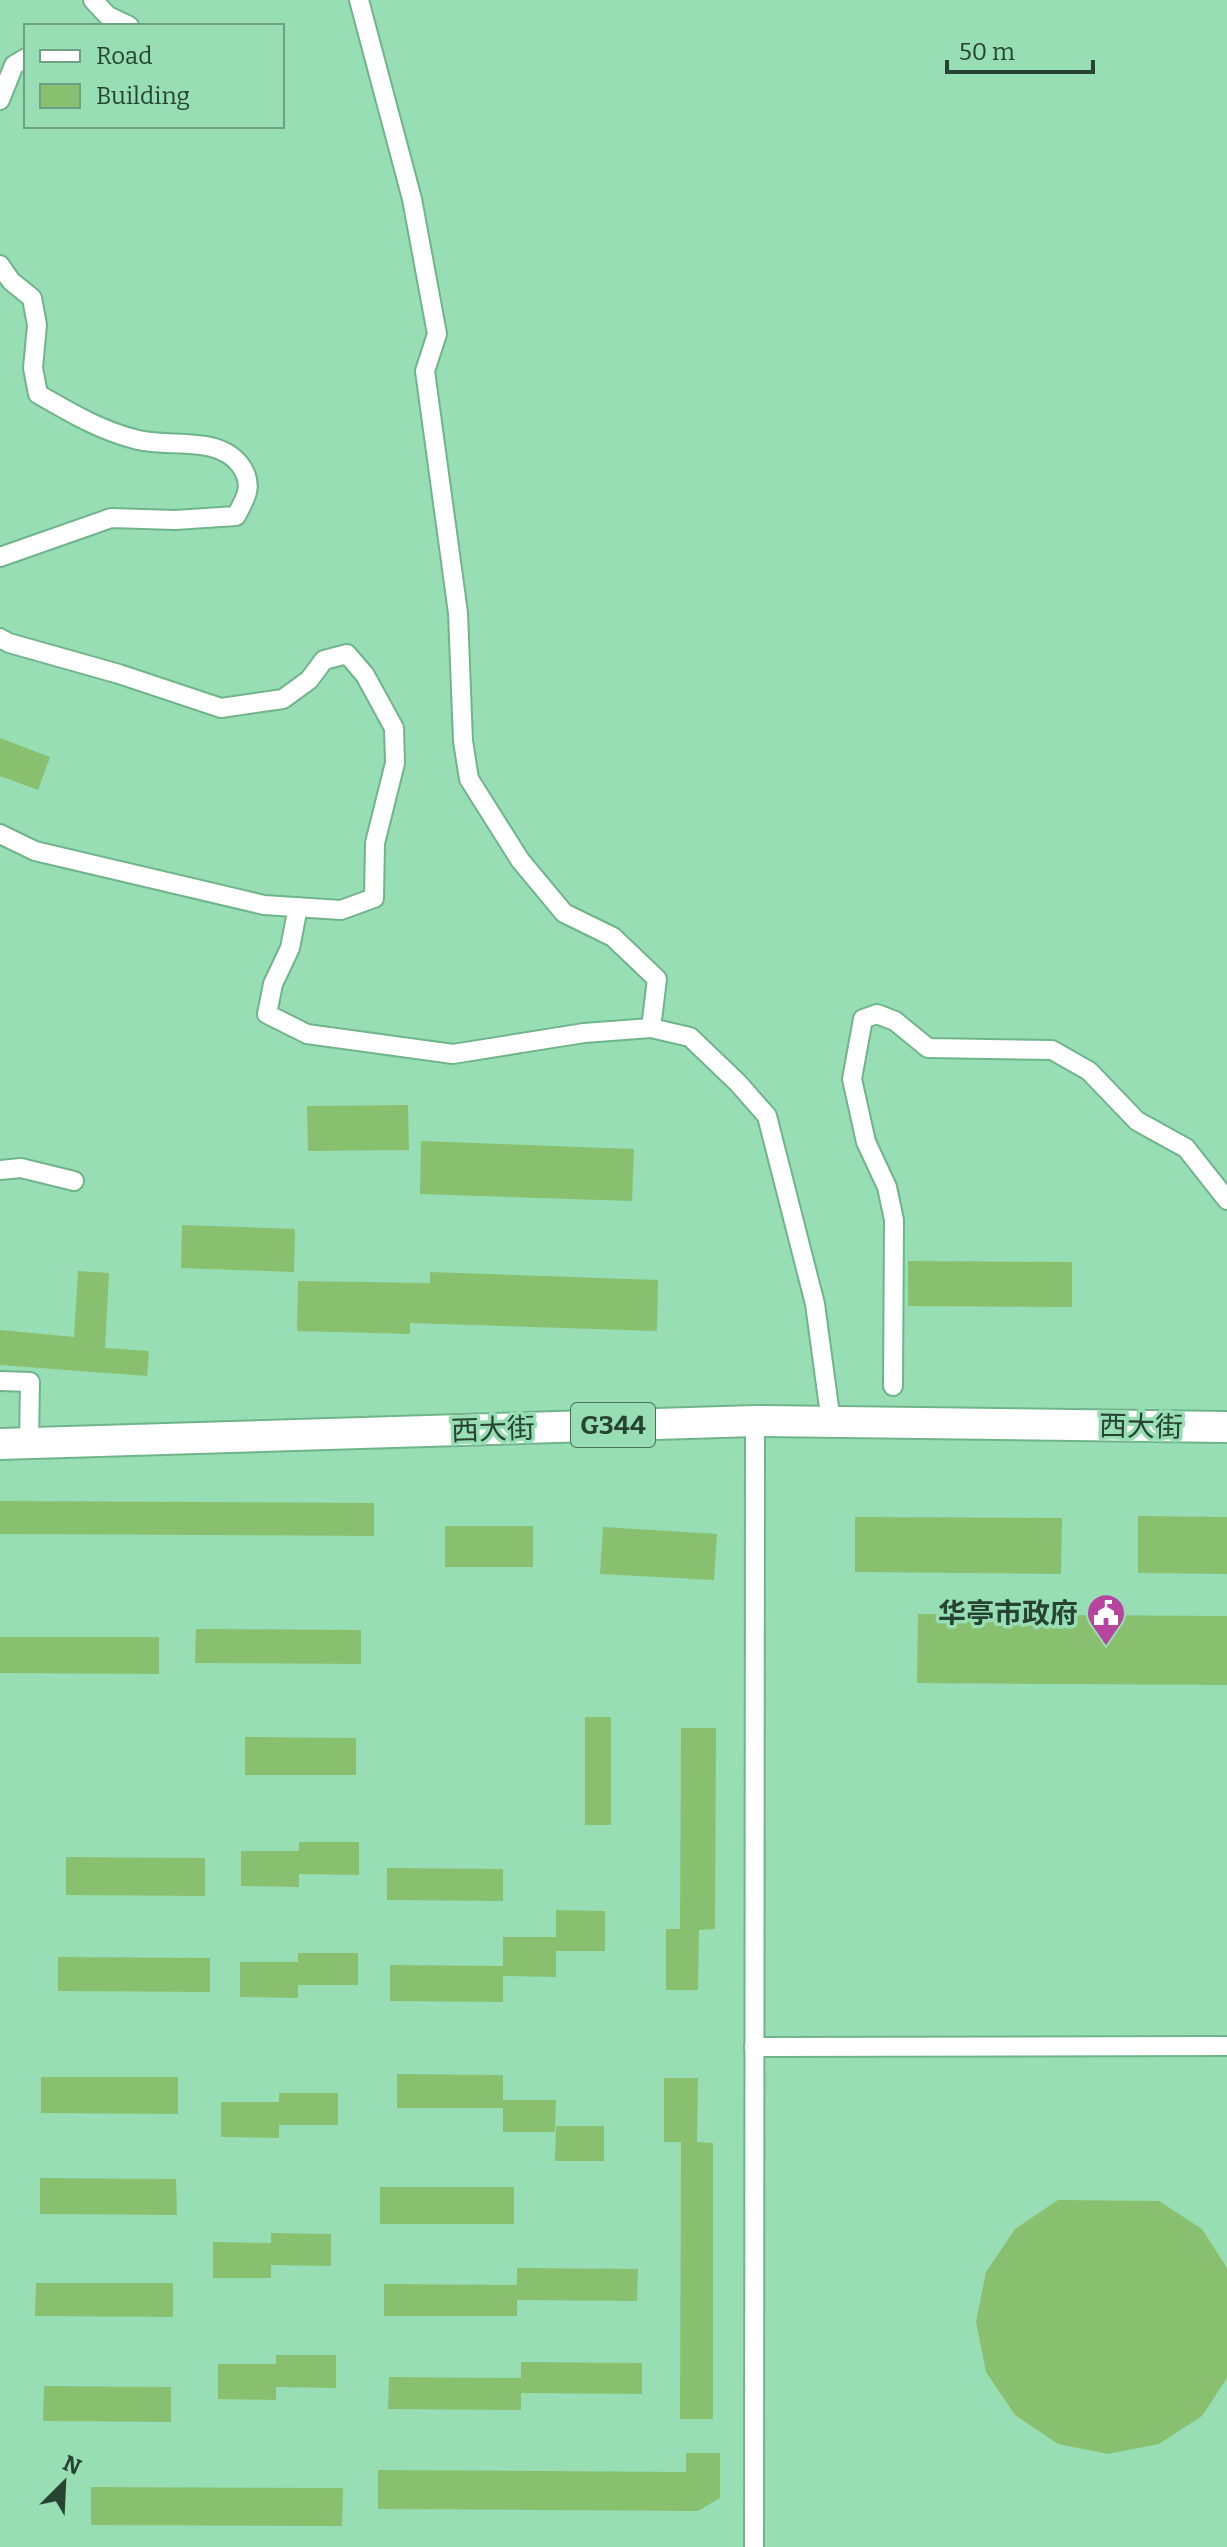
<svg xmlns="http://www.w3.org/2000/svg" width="1227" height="2547" viewBox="0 0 1227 2547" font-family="Bitter,'Noto Sans SC',serif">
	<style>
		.building { fill: #88c070 }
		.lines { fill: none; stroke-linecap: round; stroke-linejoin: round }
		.minor-casing { stroke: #6fb48a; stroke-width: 22 }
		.trunk-casing { stroke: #6fb48a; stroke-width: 34 }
		.minor { stroke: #fff; stroke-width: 18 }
		.trunk { stroke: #fff; stroke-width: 30 }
		.labels { text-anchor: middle; stroke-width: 7; stroke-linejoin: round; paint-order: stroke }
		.shield { fill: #98deb4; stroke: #49725a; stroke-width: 2 }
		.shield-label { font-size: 26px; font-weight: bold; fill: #274433 }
		.street-label { font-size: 28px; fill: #274433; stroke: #98deb4 }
		.poi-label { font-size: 28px; font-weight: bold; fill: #274433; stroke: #98deb4; text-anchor: end }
	</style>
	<rect width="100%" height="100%" fill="#98deb4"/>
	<g class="building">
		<polygon points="0,738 50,757 38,790 0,776"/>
		<polygon points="408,1105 409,1150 308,1151 307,1106"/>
		<polygon points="421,1141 634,1149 632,1201 420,1194"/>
		<polygon points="182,1225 295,1229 294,1272 181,1268"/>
		<polygon points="908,1261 1072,1262 1072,1307 908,1306"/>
		<polygon points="78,1271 109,1273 105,1348 149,1351 147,1376 0,1365 0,1330 74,1337"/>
		<polygon points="430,1272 658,1280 657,1331 410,1323 410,1334 297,1331 298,1281 430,1283"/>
		<polygon points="0,1501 374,1503 374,1536 0,1534"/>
		<polygon points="1138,1516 1227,1517 1227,1574 1138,1573"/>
		<polygon points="855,1517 1062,1518 1061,1574 855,1572"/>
		<rect x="445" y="1526" width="88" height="41"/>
		<polygon points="603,1527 717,1534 714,1580 600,1574"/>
		<polygon points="918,1614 1227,1616 1227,1685 917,1683"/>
		<polygon points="196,1629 361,1630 361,1664 195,1663"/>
		<polygon points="0,1637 159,1637 159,1674 0,1673"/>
		<rect x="585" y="1717" width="26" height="108"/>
		<polygon points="681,1728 716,1728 715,1929 699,1930 698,1990 666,1990 666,1929 680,1929"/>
		<polygon points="245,1737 356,1738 356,1775 245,1775"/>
		<polygon points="299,1842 359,1842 359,1875 299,1874 299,1887 241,1886 241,1851 299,1851"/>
		<polygon points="66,1857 205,1858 205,1896 66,1895"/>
		<polygon points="387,1868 503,1869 503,1901 387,1900"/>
		<polygon points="556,1910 605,1911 605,1951 556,1951"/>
		<polygon points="503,1937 556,1937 556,1977 503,1976"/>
		<polygon points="298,1953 358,1953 358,1985 298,1985 298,1998 240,1997 240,1962 298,1962"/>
		<polygon points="58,1957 210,1958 210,1992 58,1991"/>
		<polygon points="390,1965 503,1966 503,2002 390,2001"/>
		<polygon points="397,2074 503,2075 503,2108 397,2108"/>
		<polygon points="41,2077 178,2077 178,2114 41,2113"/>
		<polygon points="664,2078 698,2078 697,2142 713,2143 713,2419 680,2419 681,2142 664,2142"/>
		<polygon points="279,2093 338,2093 338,2125 279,2125 279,2138 221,2137 221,2102 279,2102"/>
		<polygon points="503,2100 556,2100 555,2132 503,2132"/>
		<polygon points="556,2126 604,2126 604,2161 555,2161"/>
		<polygon points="40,2178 176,2179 177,2215 40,2214"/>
		<rect x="380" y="2187" width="134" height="37"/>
		<polygon points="1058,2200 1159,2201 1202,2229 1227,2268 1227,2378 1202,2416 1159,2444 1108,2454 1058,2444 1015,2415 986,2372 976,2322 986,2272 1015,2229"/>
		<polygon points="271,2233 331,2234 331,2266 271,2265 271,2278 213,2278 213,2242 271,2243"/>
		<polygon points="517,2268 638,2269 637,2301 517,2300 517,2316 384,2316 384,2284 517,2285"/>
		<polygon points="36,2283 173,2283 173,2317 35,2316"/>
		<polygon points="276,2355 336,2355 336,2388 276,2387 276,2400 218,2399 218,2364 276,2364"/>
		<polygon points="521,2362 642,2363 642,2394 521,2393 521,2410 388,2409 389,2377 521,2378"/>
		<polygon points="44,2386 171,2387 171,2422 43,2421"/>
		<polygon points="686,2453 720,2453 720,2498 698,2511 378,2509 378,2470 686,2472"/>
		<polygon points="91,2487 343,2488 342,2526 91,2525"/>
	</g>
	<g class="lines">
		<defs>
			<g id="minor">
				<polyline points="93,0 108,16 129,26"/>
				<polyline points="359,0 412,199 437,334 425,371 458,613 463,741 469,779 520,860 564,913 613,937 657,979 651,1028"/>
				<polyline points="0,100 14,65 26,58"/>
				<path d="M0 265 11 281 32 298 37 325 33 368 38 394C71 413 101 431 138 440 172 448 219 435 241 466 254 485 246 498 236 516L175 520 111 518 0 557"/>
				<polyline points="0,638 9,643 119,674 221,708 283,699 309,680 324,660 347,654 365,675 394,728 395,763 375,843 374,898 341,910 264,905 35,851 0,834"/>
				<polyline points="298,907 290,948 273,984 267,1014 307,1034 453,1054 584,1033 651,1028 690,1037 738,1083 767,1116 815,1304 831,1422"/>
				<polyline points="0,1170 21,1168 74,1181"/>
				<polyline points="0,1381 30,1382 29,1443"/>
				<polyline points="893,1386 894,1220 887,1187 866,1142 852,1079 863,1019 877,1014 895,1021 928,1048 1052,1050 1089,1071 1137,1121 1186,1148 1227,1200"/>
				<polyline points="754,2047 1227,2046"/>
				<polyline points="754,2547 755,1421"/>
			</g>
			<polyline id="trunk" points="0,1444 755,1421 1227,1427"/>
		</defs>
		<use href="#minor" class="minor-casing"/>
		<use href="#trunk" class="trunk-casing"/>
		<use href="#minor" class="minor"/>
		<use href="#trunk" class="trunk"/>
	</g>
	<defs>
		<symbol id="civic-pin" viewBox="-11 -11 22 30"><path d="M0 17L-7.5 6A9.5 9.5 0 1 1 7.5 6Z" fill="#b7449f" stroke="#98deb4"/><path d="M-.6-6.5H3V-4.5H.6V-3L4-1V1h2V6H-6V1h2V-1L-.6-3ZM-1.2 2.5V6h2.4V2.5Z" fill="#fff"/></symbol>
	</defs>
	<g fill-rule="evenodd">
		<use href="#civic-pin" x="1084" y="1591" width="44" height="60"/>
	</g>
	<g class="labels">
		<rect class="shield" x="571" y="1403" width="84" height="44" rx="6"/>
		<g class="shield-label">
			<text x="613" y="1434">G344</text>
		</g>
		<g class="street-label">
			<text transform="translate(1141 1426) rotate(1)" y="10">西大街</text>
			<text transform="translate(493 1429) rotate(-2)" y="10">西大街</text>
		</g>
		<g class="poi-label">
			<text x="1078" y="1623">华亭市政府</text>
		</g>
	</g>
	<rect x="24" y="24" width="260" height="104" fill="#98deb4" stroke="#6ba080" stroke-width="2"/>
	<rect x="40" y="50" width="40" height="12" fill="#ffffff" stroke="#6ba080" stroke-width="2"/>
	<text x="96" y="64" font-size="24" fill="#274433">Road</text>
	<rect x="40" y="84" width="40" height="24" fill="#88c070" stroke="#6ba080" stroke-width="2"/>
	<text x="96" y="104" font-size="24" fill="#274433">Building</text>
	<g transform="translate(64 2483) rotate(24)" stroke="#98deb4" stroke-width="6" paint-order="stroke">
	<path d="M0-6L14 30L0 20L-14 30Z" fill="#274433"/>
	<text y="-12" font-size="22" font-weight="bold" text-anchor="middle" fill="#274433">N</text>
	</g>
	<path d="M947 60v12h146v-12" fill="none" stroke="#274433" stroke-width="4"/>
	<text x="959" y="60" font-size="24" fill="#274433" stroke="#98deb4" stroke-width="6" paint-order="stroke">50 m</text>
</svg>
